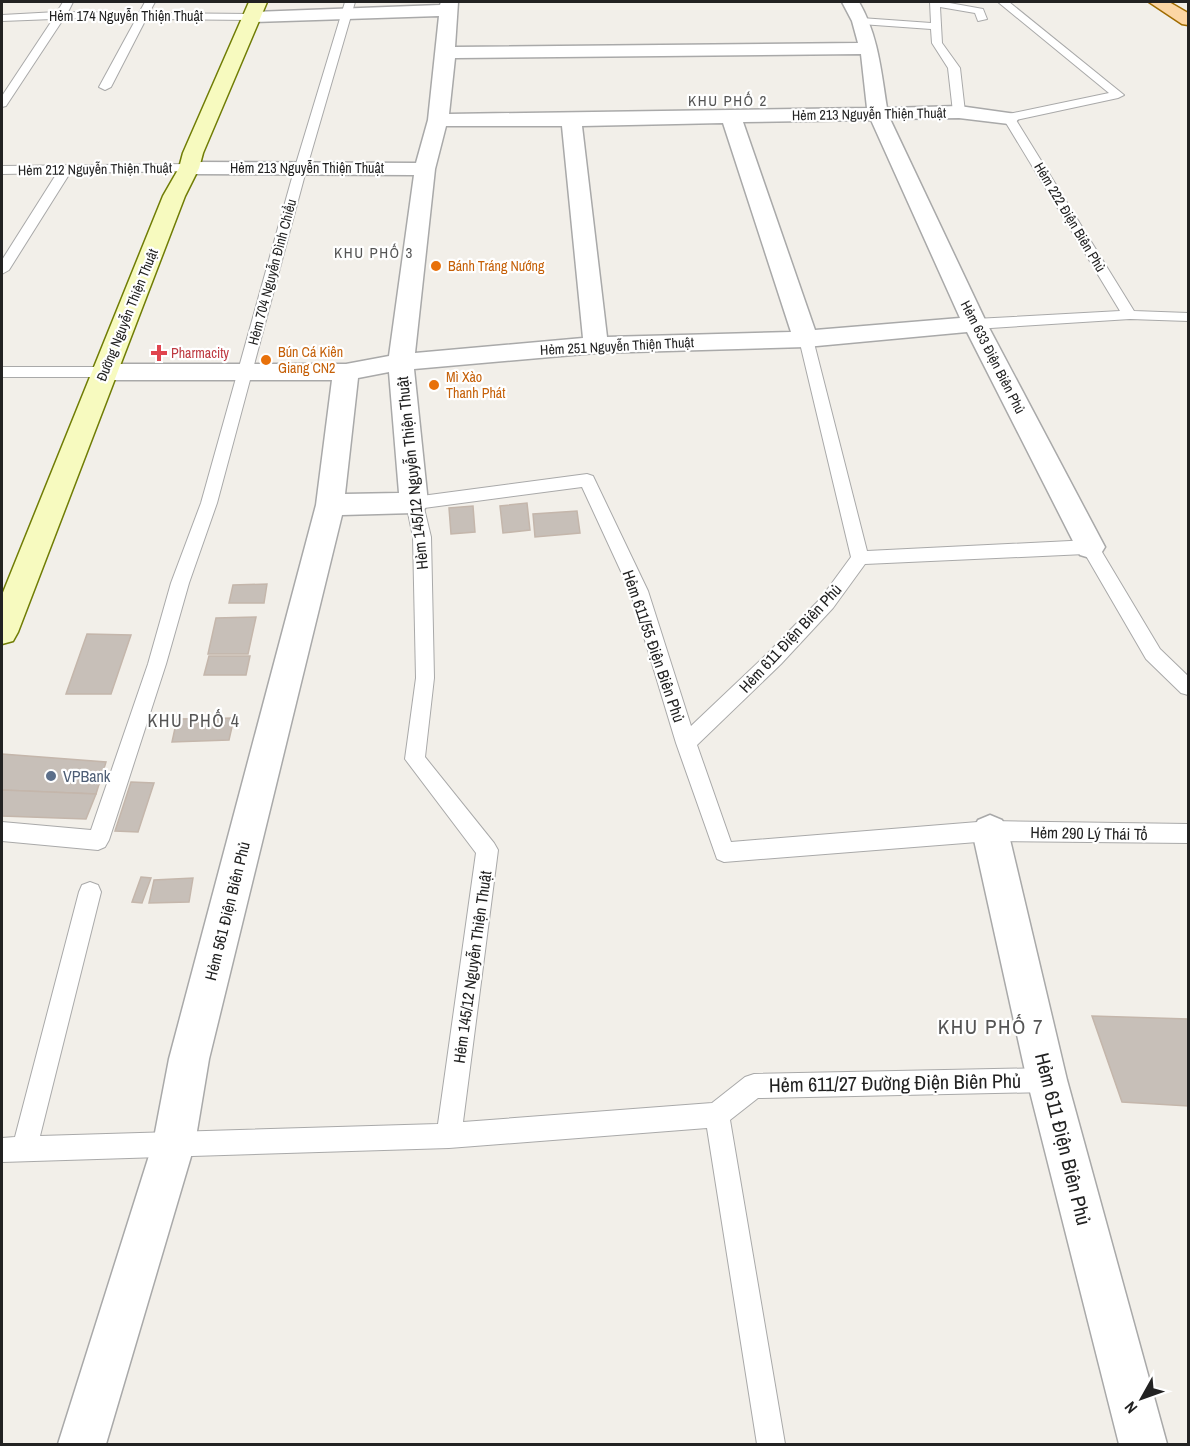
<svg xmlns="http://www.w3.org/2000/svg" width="1190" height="1446" viewBox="0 0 1190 1446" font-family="'Archivo Narrow',sans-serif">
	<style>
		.building { fill: #c7bfb8; stroke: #c4b6ab; stroke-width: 1.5 }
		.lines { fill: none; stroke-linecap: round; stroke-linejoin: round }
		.lane-casing { stroke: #a9a9a9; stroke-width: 2 }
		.street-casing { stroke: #a9a9a9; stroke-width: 3 }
		.secondary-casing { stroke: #707d05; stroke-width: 3 }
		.primary-casing { stroke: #a06b00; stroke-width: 3 }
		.lane { fill: #fff; fill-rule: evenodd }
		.street { fill: #fff; fill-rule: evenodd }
		.secondary { fill: #f7fabf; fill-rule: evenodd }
		.primary { fill: #fcd6a4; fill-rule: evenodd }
		.food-dot { fill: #e8710a; stroke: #fff; stroke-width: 2 }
		.health-dot { fill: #e0444e; stroke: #fff; stroke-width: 2 }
		.service-dot { fill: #5c6f8a; stroke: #fff; stroke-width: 2 }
		.labels { text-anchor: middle; stroke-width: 4.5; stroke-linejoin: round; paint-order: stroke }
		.far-street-label { font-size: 14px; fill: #222; stroke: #fff }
		.far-food-label { font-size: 14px; fill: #c56008; stroke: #fff; text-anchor: start }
		.far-health-label { font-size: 14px; fill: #be3a42; stroke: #fff; text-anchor: start }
		.far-neighbourhood-label { font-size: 15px; letter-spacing: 1.5px; fill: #555; stroke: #fff }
		.street-label { font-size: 16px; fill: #222; stroke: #fff }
		.service-label { font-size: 16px; fill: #4e5e75; stroke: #fff; text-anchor: start }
		.neighbourhood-label { font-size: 18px; letter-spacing: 1.5px; fill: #555; stroke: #fff }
		.near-street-label { font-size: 20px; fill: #222; stroke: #fff }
		.near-neighbourhood-label { font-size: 21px; letter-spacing: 1.5px; fill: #555; stroke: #fff }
	</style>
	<rect width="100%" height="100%" fill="#f2efe9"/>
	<g class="building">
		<polygon points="527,503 530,530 503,533 500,506"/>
		<polygon points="473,506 475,532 451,534 449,508"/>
		<polygon points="577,511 580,533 535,537 533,514"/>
		<polygon points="267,584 264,603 229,603 233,585"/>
		<polygon points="256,617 248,654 208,654 216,618"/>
		<polygon points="87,634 131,635 111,694 66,694"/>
		<polygon points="209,656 250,656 246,675 204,675"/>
		<polygon points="234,718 229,740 172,742 177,719"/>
		<polygon points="2,754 106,762 96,794 2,790"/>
		<polygon points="131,782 154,783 138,832 115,831"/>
		<polygon points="2,790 96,794 86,819 2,816"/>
		<polygon points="141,877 151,878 142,903 132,902"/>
		<polygon points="193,878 189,902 149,903 154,880"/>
		<polygon points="1092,1016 1188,1019 1188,1106 1122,1102"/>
	</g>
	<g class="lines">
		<defs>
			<g id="lane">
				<polygon points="63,2 73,2 68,12 139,13 145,2 155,2 149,13 251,14 256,17 251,20 146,19 111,87 105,90 99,87 136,19 64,18 6,106 2,107 2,96 53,19 2,21 2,15 57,12"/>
				<polygon points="345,2 355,2 307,167 217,503 189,583 166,664 109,840 105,847 98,850 2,841 2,822 91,830 148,664 171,583 201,503 295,167"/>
				<polygon points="930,2 944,2 983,9 987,19 978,21 975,13 940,7 942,43 960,68 965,112 963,114 955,114 953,112 948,68 932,43 931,29 861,24 856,21 861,18 931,23"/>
				<polygon points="998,2 1009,2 1124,95 1118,98 1016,120 1134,311 1188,313 1188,321 1130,319 975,329 968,324 975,319 1120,311 1003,118 1009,114 1109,93"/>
				<polygon points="189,164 193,165 195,168 193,171 70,173 9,270 2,274 2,260 57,173 2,174 2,166"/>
				<polygon points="806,334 813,339 867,551 1090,540 1096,542 1160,649 1188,676 1188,695 1181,693 1146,659 1085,554 865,564 833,608 781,664 697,745 731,842 990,821 1188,824 1188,843 990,841 724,862 717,859 676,743 630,591 582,487 424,508 431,537 434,678 425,757 494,843 498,850 463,1122 712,1103 745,1077 754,1074 1047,1068 1056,1071 1059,1080 1056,1089 1047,1092 758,1098 730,1120 785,1444 757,1444 707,1128 449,1148 2,1162 2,1138 15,1137 79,892 82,885 90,882 98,885 101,892 40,1136 438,1124 476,853 405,759 416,678 413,537 406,503 408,499 414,497 587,474 593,476 648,591 691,726 767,654 821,598 851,557 799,339"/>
				<polygon points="2,367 104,367 111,372 104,377 2,377"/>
			</g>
			<g id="street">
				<path d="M441 2H458L455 47 858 43 852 21 842 2H859C878 35 881 70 887 108L959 106 1016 114 1019 118 1016 122 1009 124 959 118 890 119 987 324 1105 547 1100 555 1090 558 1080 555 967 332 806 347 596 353 414 369 428 503 424 510 414 513 342 515 209 1059 195 1143 106 1444H58L153 1143 169 1059 316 505 332 380H104L95 378 91 372 95 366 104 364H346L389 356 414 175 189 174 182 172 179 168 182 164 189 162 416 163 428 120 439 16 251 22 245 21 242 17 245 13 251 12 440 5ZM861 54 867 108 449 114 455 58ZM871 120 960 318 815 330 743 122ZM723 123 791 332 607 337 582 126ZM446 126H562L583 338 415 353 435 169ZM389 372 399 493 345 494 358 378Z"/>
				<polygon points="990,815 1002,820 1008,831 1067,1080 1167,1444 1119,1444 1027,1080 972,831 978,820"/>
			</g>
			<polygon id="secondary" points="249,2 267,2 203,153 199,168 185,196 18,632 13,641 2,644 2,595 163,196 179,168 183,153"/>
			<polygon id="primary" points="1149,2 1169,2 1188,13 1188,25 1182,24"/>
		</defs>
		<use href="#lane" class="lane-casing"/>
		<use href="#street" class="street-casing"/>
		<use href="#secondary" class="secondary-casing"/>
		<use href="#primary" class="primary-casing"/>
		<use href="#lane" class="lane"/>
		<use href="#street" class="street"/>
		<use href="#secondary" class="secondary"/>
		<use href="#primary" class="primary"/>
	</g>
	<g class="food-dot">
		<circle cx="436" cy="266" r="6"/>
		<circle cx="266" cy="360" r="6"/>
		<circle cx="434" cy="385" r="6"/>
	</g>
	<path class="health-dot" d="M156 344h6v6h6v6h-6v6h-6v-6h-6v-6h6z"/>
	<circle class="service-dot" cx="51" cy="776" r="6"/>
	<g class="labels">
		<g class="far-street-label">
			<text x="126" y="21">Hẻm 174 Nguyễn Thiện Thuật</text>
			<text transform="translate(869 114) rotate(-1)" y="5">Hẻm 213 Nguyễn Thiện Thuật</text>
			<text x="307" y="173">Hẻm 213 Nguyễn Thiện Thuật</text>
			<text transform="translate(95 169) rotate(-1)" y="5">Hẻm 212 Nguyễn Thiện Thuật</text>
			<text transform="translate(1070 217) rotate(59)" y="5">Hẻm 222 Ðiện Biên Phủ</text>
			<text transform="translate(272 272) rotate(-75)" y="5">Hẻm 704 Nguyễn Đình Chiểu</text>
			<text transform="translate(127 315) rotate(-68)" y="5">Đường Nguyễn Thiện Thuật</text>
			<text transform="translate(617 346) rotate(-3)" y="5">Hẻm 251 Nguyễn Thiện Thuật</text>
			<text transform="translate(993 357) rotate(63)" y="5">Hẻm 633 Ðiện Biên Phủ</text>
		</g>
		<g class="far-food-label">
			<text x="448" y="271">Bánh Tráng Nướng</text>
			<text x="278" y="357">Bún Cá Kiên<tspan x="278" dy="16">Giang CN2</tspan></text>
			<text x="446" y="382">Mì Xào<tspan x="446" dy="16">Thanh Phát</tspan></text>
		</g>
		<g class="far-health-label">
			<text x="171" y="358">Pharmacity</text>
		</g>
		<g class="far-neighbourhood-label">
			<text x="728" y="106">KHU PHỐ 2</text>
			<text x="374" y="258">KHU PHỐ 3</text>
		</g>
		<g class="street-label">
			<text transform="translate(412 473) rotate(-96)" y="6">Hẻm 145/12 Nguyễn Thiện Thuật</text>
			<text transform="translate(790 638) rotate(-47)" y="6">Hẻm 611 Ðiện Biên Phủ</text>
			<text transform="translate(654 646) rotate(71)" y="6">Hẻm 611/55 Điện Biên Phủ</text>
			<text transform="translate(1089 833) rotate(1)" y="6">Hẻm 290 Lý Thái Tổ</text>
			<text transform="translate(227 911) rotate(-76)" y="6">Hẻm 561 Ðiện Biên Phủ</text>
			<text transform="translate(472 967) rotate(-82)" y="6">Hẻm 145/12 Nguyễn Thiện Thuật</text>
		</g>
		<g class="service-label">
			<text x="63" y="782">VPBank</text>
		</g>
		<g class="neighbourhood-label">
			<text x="194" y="727">KHU PHỐ 4</text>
		</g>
		<g class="near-street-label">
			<text transform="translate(895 1083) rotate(-1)" y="7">Hẻm 611/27 Đường Ðiện Biên Phủ</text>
			<text transform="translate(1063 1139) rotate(76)" y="7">Hẻm 611 Điện Biên Phủ</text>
		</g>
		<g class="near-neighbourhood-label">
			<text x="991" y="1034">KHU PHỐ 7</text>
		</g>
	</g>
	<rect width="1190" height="1446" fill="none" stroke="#222222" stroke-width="6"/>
	<g transform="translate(1142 1398) rotate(230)" stroke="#ffffff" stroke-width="4.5" paint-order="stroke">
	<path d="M0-4.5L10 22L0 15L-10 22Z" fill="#222222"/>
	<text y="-9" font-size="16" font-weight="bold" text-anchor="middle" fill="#222222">N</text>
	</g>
</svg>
